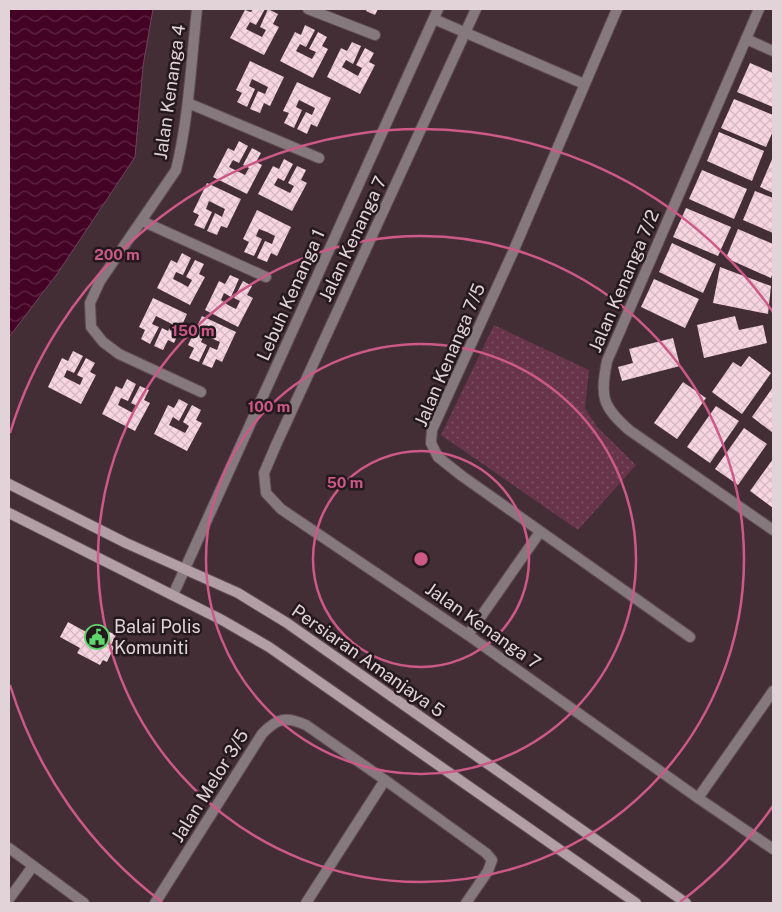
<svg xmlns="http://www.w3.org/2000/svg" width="782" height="912" viewBox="0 0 782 912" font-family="'Public Sans',sans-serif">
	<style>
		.grass { fill: url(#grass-dots) }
		.water { fill: url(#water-waves); stroke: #73415b }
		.building { fill: url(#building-cross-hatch) }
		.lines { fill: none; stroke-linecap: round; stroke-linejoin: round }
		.street-casing { stroke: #604c53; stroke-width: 12 }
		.secondary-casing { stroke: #604c53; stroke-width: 12 }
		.street { stroke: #85797d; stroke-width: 10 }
		.secondary { stroke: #b29ea5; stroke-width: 10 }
		.ring { fill: none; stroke: #cd5987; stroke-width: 2.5 }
		.labels { text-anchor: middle; stroke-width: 5; stroke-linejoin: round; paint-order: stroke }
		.street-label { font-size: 18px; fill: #e2d3d8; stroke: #24191d }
		.poi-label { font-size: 18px; fill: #e2d3d8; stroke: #24191d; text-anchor: start }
		.centre { fill: #cd5987; stroke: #24191d; stroke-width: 2.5 }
		.ring-label { font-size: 15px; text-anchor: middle; font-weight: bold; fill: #cd5987; stroke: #24191d; stroke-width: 5; stroke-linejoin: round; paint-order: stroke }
	</style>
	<defs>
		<pattern id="grass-dots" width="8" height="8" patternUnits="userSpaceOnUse" patternTransform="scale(1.25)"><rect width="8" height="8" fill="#683449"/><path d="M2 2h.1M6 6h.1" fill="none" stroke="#7d5062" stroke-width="1.8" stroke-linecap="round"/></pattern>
		<pattern id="water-waves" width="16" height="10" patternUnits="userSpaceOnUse" patternTransform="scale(1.25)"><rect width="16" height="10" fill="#440325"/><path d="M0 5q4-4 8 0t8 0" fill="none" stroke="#5f2744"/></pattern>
		<pattern id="building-cross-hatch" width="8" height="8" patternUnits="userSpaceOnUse" patternTransform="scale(1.25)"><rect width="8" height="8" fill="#f7d5e1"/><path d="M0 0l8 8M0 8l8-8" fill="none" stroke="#d3b7c1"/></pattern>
	</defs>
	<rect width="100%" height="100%" fill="#442e36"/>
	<polygon class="grass" points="494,325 589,370 585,408 598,428 636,465 578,530 441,435"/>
	<polygon class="water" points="9,9 153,9 143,66 135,157 57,274 9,337"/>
	<g class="building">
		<polygon points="253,9 265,9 256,25 250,22 246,29 262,37 266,30 260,27 268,9 278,14 273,24 279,27 264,55 230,38 245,10 251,12"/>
		<polygon points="367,9 378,9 375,15 366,11"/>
		<polygon points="305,25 315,30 306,47 300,44 296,51 312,59 316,52 309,49 318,32 327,37 322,46 328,49 313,78 280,61 295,32 301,35"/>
		<polygon points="352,42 361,46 353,64 346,60 342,67 358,76 362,68 356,65 365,48 374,53 369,62 375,65 360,94 327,77 341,48 347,51"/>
		<polygon points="250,61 284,77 270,106 264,103 260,113 250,109 258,91 265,94 268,87 252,79 249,86 255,89 247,107 237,102 242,93 236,90"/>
		<polygon points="750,63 773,73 773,107 737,92"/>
		<polygon points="297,82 331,98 317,127 311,124 307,134 297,129 306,112 312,115 315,108 299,100 296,107 302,110 294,128 284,123 289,113 283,111"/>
		<polygon points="734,99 773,115 773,131 766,147 721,128"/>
		<polygon points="719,132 764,151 752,181 707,161"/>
		<polygon points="239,141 248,146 239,163 233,160 229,167 245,175 249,168 243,165 252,148 261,153 256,162 262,165 247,194 213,177 228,148 234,151"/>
		<polygon points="773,157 773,193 760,187"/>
		<polygon points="284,159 293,164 284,181 278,178 274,185 290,193 294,186 288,183 297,166 306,170 301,180 307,183 292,211 258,194 273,166 279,169"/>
		<polygon points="702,170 747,189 734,219 689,199"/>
		<polygon points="207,183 241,199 227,228 221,226 217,235 207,231 215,213 222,217 225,209 209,201 206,209 212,212 204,229 194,225 199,215 193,212"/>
		<polygon points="755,191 773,198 773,233 743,220"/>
		<polygon points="686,208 731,227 718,256 673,237"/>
		<polygon points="257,210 291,227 277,256 271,253 267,262 257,258 265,241 272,244 275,236 267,232 259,229 256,236 262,239 254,256 244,252 249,242 243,239"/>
		<polygon points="738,229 773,244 773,272 771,278 726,258"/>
		<polygon points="672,243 716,264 703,293 659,272"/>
		<polygon points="182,253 191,258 183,275 176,272 173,279 181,283 188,287 192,280 186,277 195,260 204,264 199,274 205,277 190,305 157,288 171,260 177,263"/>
		<polygon points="720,267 771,286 768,314 713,303"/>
		<polygon points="230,275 239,279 231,297 224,293 221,300 228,305 236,309 240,301 234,298 243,281 252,286 247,295 253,298 238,327 205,310 219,281 225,284"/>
		<polygon points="654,279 699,299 685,328 641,307"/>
		<polygon points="153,298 187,314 174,343 168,340 163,350 154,346 162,328 168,331 172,324 156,316 152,324 159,327 150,344 141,339 145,330 139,327"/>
		<polygon points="202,316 236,332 222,362 216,359 212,368 202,364 210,347 217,350 220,342 204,335 201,342 207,345 199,362 189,358 194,348 188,345"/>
		<polygon points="735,316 739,330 763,325 767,343 704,358 697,325"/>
		<polygon points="673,338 680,366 622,381 618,367 633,363 629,349"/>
		<polygon points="73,351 83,356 74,373 67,370 64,377 80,385 83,378 77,375 86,358 95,363 90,372 96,375 81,404 48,387 62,358 68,361"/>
		<polygon points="749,356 771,373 742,414 712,392 733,362 741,367"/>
		<polygon points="127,379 136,384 128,401 121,398 118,405 133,413 137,406 131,403 140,386 149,390 144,400 150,403 135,431 102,414 116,386 122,389"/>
		<polygon points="683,382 706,398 677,439 654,423"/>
		<polygon points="773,387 773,433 752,417"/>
		<polygon points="179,399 188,404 179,421 173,417 169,425 185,433 189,426 183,422 192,405 201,410 196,420 202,423 187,451 154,434 168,405 174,408"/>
		<polygon points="716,406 739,421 710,463 687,447"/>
		<polygon points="744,428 767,444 738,485 715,469"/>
		<polygon points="773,459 773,508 750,491"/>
		<polygon points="68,622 88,633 90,629 102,635 105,630 116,635 111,645 114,647 107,662 103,660 100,665 77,653 80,648 60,637"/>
	</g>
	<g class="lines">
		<defs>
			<g id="street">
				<path d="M197 9C191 62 189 117 176 170L100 281 90 303 91 327 103 342 119 354 201 392"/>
				<polyline points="308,9 375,35"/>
				<polyline points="476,9 276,445 264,473 266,493 281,509 468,635 698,798 773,849"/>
				<polyline points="617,9 513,252 432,430 431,443 438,457 462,476 690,637"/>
				<path d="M759 9 607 361C600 397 602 406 629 430L773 530"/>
				<polyline points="434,19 584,84"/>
				<polyline points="746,39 773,51"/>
				<polyline points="188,103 319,158"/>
				<polyline points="142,221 266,277"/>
				<polyline points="173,595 438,9"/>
				<polyline points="468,635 540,532"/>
				<polyline points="698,798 773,691"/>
				<polyline points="9,848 84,903"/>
				<polyline points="9,899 33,866"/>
				<path d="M155 903 262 734C277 718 286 716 306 725L385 780 486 853 492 860 488 871 466 903"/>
				<polyline points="306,903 385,780"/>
			</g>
			<g id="secondary">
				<polyline points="9,484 126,543 238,593 287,623 686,903"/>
				<polyline points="9,513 222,620 269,647 636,903"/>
			</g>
		</defs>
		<use href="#street" class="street-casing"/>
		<use href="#secondary" class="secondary-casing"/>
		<use href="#street" class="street"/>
		<use href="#secondary" class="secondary"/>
	</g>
	<g class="ring">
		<circle cx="421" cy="559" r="108"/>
		<circle cx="421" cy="559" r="215"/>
		<circle cx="421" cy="559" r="323"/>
		<path d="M773 806A430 430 0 0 1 680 902M162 902A430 430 0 0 1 10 685M10 433A430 430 0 0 1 773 312"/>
	</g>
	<defs>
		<symbol id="civic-ring" viewBox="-11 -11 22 22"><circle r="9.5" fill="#24191d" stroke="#5fd56b" stroke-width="1.5"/><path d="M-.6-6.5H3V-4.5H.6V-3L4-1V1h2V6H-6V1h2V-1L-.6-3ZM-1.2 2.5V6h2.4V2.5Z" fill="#5fd56b"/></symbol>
	</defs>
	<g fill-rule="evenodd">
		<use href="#civic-ring" x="83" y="623" width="28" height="28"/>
	</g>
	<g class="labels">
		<g class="street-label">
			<text transform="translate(170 92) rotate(-82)" y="6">Jalan Kenanga 4</text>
			<text transform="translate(353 239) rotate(-65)" y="6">Jalan Kenanga 7</text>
			<text transform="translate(624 281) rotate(-67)" y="6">Jalan Kenanga 7/2</text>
			<text transform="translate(291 295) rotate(-66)" y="6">Lebuh Kenanga 1</text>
			<text transform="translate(450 355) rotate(-67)" y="6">Jalan Kenanga 7/5</text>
			<text transform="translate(483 626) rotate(35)" y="6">Jalan Kenanga 7</text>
			<text transform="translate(368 661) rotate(35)" y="6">Persiaran Amanjaya 5</text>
			<text transform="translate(210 786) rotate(-58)" y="6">Jalan Melor 3/5</text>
		</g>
		<g class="poi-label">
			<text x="114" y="633">Balai Polis<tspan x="114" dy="21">Komuniti</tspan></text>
		</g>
	</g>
	<circle cx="421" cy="559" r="8" class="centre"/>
	<g class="ring-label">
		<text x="117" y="260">200 m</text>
		<text x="193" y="336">150 m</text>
		<text x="269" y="412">100 m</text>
		<text x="345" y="488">50 m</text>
	</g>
	<rect width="782" height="912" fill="none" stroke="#e2d3d8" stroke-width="20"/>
</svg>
